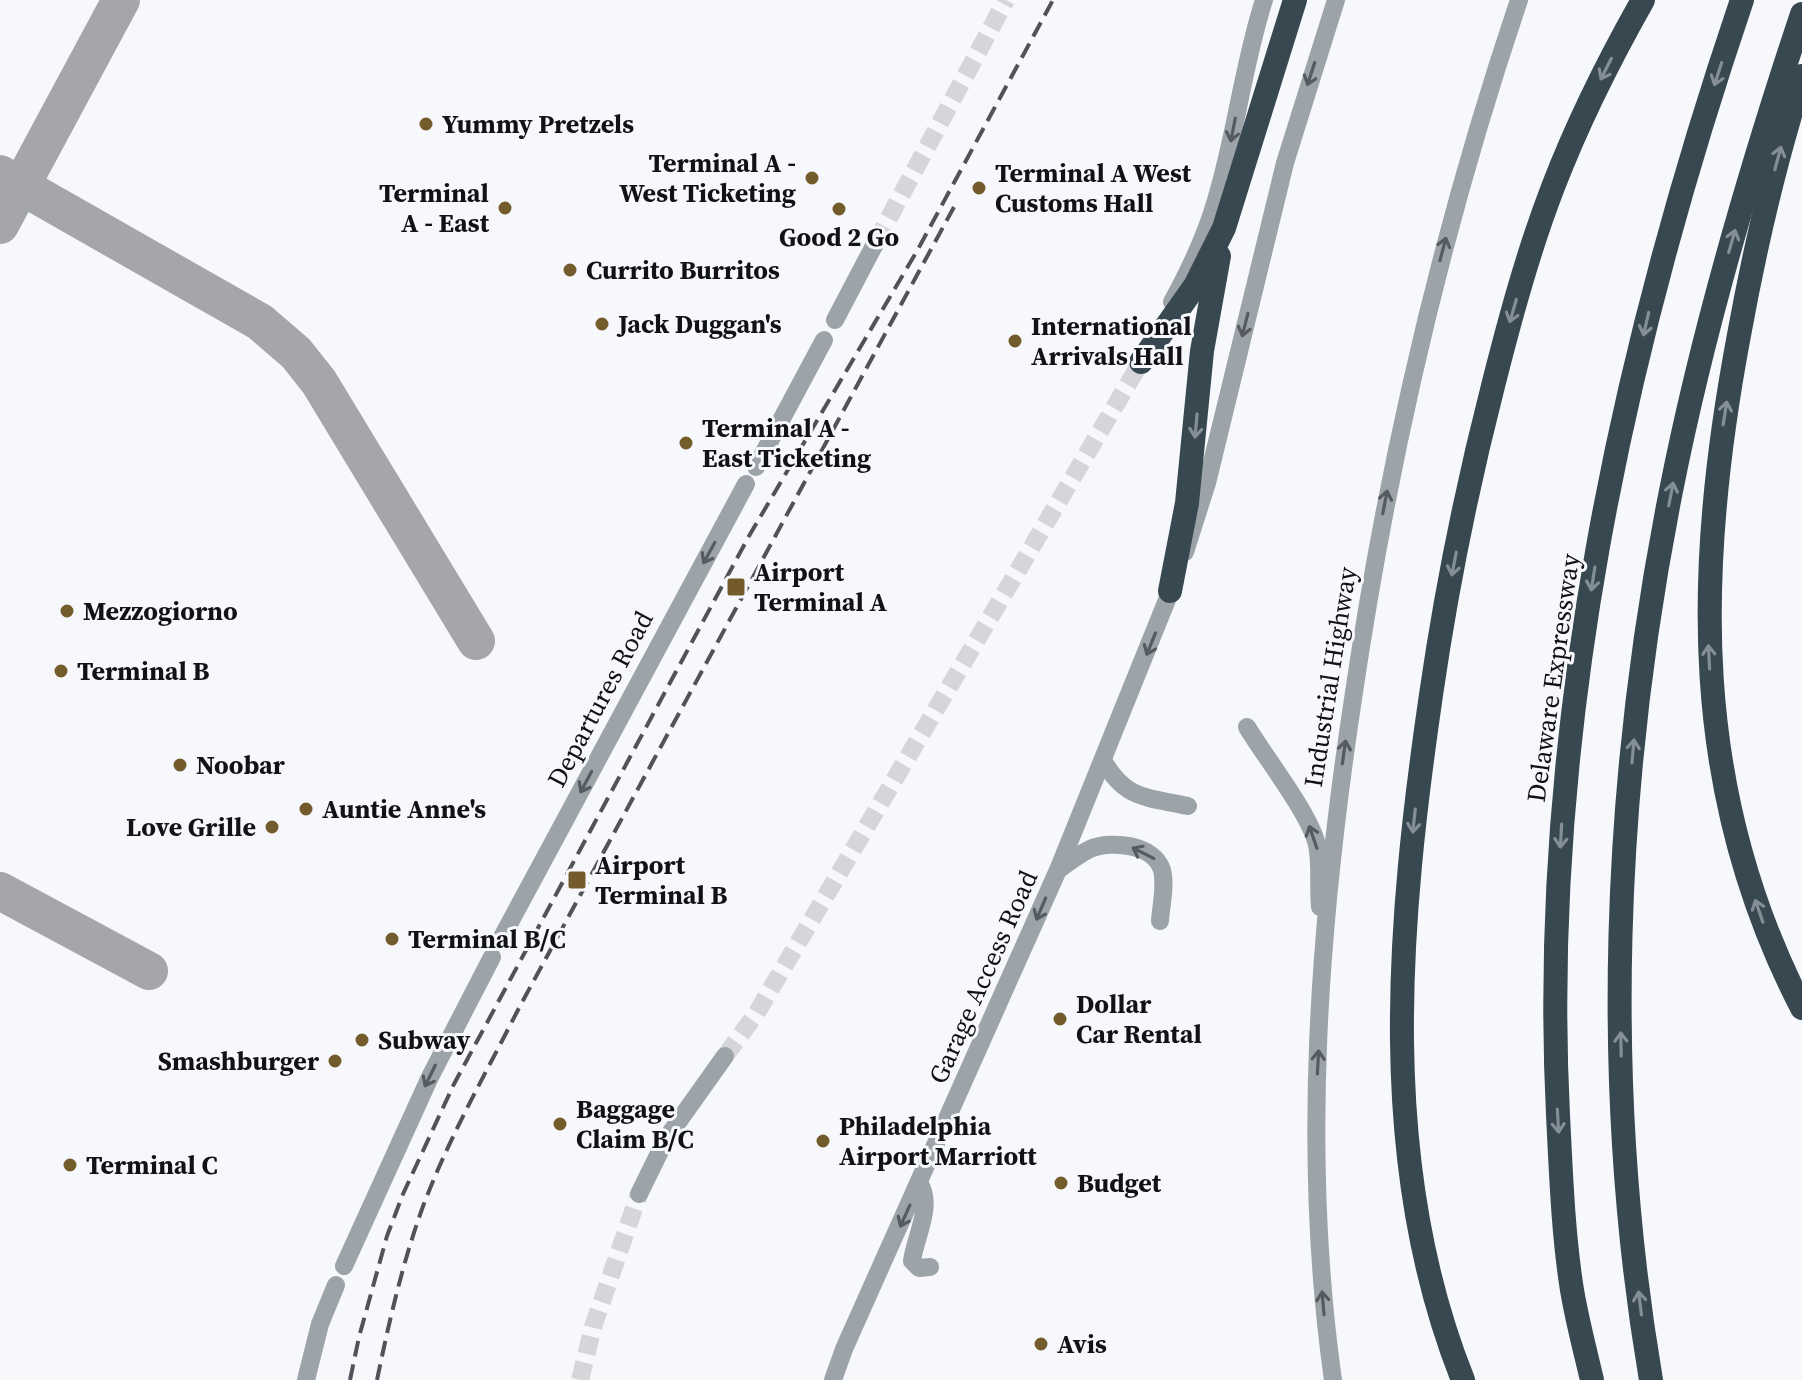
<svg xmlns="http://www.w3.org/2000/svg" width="1802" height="1380" viewBox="0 0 1802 1380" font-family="'Source Serif 4',serif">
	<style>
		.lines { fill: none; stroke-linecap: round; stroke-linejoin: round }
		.taxiway { stroke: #a4a6aa; stroke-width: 38 }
		.tertiary-tunnel { stroke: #d4d6da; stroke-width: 18; stroke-dasharray: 18 9; stroke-linecap: butt }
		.tertiary { stroke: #9da4a9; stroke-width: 18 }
		.motorway { stroke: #384850; stroke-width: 24 }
		.rail { stroke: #525359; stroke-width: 4; stroke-dasharray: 16 8; stroke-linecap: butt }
		.oneway { stroke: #848e95 }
		.oneway2 { stroke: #565b60 }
		.poi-dot { fill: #745b2c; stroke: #f7f8fc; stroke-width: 3 }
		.labels { text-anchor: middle; stroke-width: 6; stroke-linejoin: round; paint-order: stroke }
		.poi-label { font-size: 26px; font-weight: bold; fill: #101218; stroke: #f7f8fc; text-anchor: start }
		.street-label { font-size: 26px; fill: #101218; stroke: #f7f8fc }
	</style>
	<rect width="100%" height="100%" fill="#f7f8fc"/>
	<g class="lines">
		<g class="taxiway">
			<polyline points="0,174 260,322 296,353 319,382 476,641"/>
			<polyline points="0,225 121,0"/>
			<polyline points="0,891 149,971"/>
		</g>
		<g class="tertiary-tunnel">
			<polyline points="876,242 1006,0"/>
			<polyline points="725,1056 756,1014 1141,362"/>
			<polyline points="580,1380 593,1327 639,1194"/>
		</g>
		<g class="tertiary">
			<path d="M1172 302C1190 269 1206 236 1216 200 1236 134 1243 65 1264 0"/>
			<polyline points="835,320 876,242"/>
			<polyline points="756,467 824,340"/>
			<polyline points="1185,552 1207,483 1285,163 1336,0"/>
			<path d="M1247 727C1265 757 1310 814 1317 845 1321 864 1318 887 1320 907"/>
			<path d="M1103 760C1125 800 1147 797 1188 806"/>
			<path d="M1058 870C1068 863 1078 855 1090 849 1111 840 1154 844 1162 870 1166 886 1161 905 1160 921"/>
			<polyline points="501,939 746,484"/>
			<path d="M919 1183C934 1205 915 1237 912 1261L919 1268 930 1267"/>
			<polyline points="639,1194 666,1139 725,1056"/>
			<polyline points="344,1266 430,1077 492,957"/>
			<polyline points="306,1380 320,1324 336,1285"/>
			<polyline points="833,1380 844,1349 1058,870 1175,580"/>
			<path d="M1333 1380C1301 1154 1319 923 1353 699 1388 460 1442 228 1519 0"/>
		</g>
		<g class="motorway">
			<path d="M1802 76C1775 161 1755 247 1739 335 1695 569 1689 790 1802 1008"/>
			<polyline points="1141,362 1195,286 1224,228 1295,0"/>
			<polyline points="1170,591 1187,503 1202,351 1219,256"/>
			<path d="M1463 1380C1376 1163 1398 921 1431 695 1446 591 1467 487 1493 386 1510 319 1528 252 1553 187 1578 122 1609 60 1643 0"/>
			<path d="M1592 1380C1585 1350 1577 1320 1572 1290 1563 1233 1561 1173 1558 1115 1539 737 1621 356 1742 0"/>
			<path d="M1651 1380C1601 1087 1613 782 1671 491 1703 329 1750 170 1802 14"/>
		</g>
		<g class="rail">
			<polyline points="350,1380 359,1337 387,1236 403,1194 454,1084 749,536 917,251 1053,0"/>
			<path d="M377 1380C389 1322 402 1265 422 1209 448 1139 486 1073 520 1006L954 207"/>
		</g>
	</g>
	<defs><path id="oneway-shaft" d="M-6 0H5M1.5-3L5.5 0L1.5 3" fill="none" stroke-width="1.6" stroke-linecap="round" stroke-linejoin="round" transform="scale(2)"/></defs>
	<g class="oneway">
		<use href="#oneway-shaft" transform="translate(1606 69) rotate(117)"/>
		<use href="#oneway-shaft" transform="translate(1718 74) rotate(108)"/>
		<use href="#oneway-shaft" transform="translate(1778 158) rotate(-75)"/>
		<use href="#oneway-shaft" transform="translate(1732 241) rotate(-74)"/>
		<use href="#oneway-shaft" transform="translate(1513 311) rotate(106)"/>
		<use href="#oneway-shaft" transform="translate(1646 324) rotate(103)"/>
		<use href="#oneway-shaft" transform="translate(1725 413) rotate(-81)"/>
		<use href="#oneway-shaft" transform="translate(1196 426) rotate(95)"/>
		<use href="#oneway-shaft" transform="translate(1671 494) rotate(-79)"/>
		<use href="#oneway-shaft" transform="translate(1454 564) rotate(101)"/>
		<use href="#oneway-shaft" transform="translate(1593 579) rotate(99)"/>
		<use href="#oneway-shaft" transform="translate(1709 657) rotate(-93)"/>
		<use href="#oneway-shaft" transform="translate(1633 751) rotate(-85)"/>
		<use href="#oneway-shaft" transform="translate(1414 821) rotate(96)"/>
		<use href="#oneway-shaft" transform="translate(1561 836) rotate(93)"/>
		<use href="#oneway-shaft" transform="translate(1759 911) rotate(-109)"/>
		<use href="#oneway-shaft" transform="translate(1621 1044) rotate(-91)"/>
		<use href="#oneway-shaft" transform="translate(1558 1121) rotate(87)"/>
		<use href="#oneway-shaft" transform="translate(1640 1303) rotate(-97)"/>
	</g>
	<g class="oneway2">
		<use href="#oneway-shaft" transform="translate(1311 74) rotate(108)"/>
		<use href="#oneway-shaft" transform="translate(1233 130) rotate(101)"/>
		<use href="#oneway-shaft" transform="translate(1443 249) rotate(-75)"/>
		<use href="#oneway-shaft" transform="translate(1245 325) rotate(104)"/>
		<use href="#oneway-shaft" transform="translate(1385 502) rotate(-79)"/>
		<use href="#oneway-shaft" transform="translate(709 553) rotate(119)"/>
		<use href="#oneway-shaft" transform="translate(1151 644) rotate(112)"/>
		<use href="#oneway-shaft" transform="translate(1344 752) rotate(-82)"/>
		<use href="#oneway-shaft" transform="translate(586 782) rotate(118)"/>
		<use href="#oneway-shaft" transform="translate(1313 837) rotate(-109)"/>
		<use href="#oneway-shaft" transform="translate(1143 853) rotate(-153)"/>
		<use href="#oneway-shaft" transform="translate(1041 909) rotate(113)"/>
		<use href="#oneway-shaft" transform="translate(1318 1062) rotate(-87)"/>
		<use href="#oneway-shaft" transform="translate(430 1076) rotate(116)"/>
		<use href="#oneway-shaft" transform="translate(905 1216) rotate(114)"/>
		<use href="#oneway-shaft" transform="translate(1323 1303) rotate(-95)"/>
	</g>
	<g class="poi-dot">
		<circle cx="426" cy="124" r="8"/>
		<circle cx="812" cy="178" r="8"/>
		<circle cx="979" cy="188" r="8"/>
		<circle cx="505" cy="208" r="8"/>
		<circle cx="839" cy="209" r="8"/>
		<circle cx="570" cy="270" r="8"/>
		<circle cx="602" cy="324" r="8"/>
		<circle cx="1015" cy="341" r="8"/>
		<circle cx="686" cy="443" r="8"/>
		<rect x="726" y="577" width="20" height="20" rx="4"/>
		<circle cx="67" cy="611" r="8"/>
		<circle cx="61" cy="671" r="8"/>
		<circle cx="180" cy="765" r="8"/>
		<circle cx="306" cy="809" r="8"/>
		<circle cx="272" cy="827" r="8"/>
		<rect x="567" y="870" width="20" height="20" rx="4"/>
		<circle cx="392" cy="939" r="8"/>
		<circle cx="1060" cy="1019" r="8"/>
		<circle cx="362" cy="1040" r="8"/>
		<circle cx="335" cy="1061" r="8"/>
		<circle cx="560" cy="1124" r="8"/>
		<circle cx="823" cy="1141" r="8"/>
		<circle cx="70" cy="1165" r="8"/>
		<circle cx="1061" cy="1183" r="8"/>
		<circle cx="1041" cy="1344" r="8"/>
	</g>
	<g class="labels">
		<g class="poi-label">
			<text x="442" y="133">Yummy Pretzels</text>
			<text x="796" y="172" text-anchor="end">Terminal A -<tspan x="796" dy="30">West Ticketing</tspan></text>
			<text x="995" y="182">Terminal A West<tspan x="995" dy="30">Customs Hall</tspan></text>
			<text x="489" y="202" text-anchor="end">Terminal<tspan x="489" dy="30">A - East</tspan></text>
			<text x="839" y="246" text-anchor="middle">Good 2 Go</text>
			<text x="586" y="279">Currito Burritos</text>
			<text x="618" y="333">Jack Duggan's</text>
			<text x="1031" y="335">International<tspan x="1031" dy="30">Arrivals Hall</tspan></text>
			<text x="702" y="437">Terminal A -<tspan x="702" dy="30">East Ticketing</tspan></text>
			<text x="754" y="581">Airport<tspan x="754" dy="30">Terminal A</tspan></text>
			<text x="83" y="620">Mezzogiorno</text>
			<text x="77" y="680">Terminal B</text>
			<text x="196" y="774">Noobar</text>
			<text x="322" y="818">Auntie Anne's</text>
			<text x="256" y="836" text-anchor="end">Love Grille</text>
			<text x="595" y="874">Airport<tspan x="595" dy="30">Terminal B</tspan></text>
			<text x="408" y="948">Terminal B/C</text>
			<text x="1076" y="1013">Dollar<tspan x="1076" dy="30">Car Rental</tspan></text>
			<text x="378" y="1049">Subway</text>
			<text x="319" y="1070" text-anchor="end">Smashburger</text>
			<text x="576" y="1118">Baggage<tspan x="576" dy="30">Claim B/C</tspan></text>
			<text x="839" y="1135">Philadelphia<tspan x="839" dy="30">Airport Marriott</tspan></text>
			<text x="86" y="1174">Terminal C</text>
			<text x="1077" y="1192">Budget</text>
			<text x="1057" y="1353">Avis</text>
		</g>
		<g class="street-label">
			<text transform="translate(1330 677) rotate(-81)" y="9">Industrial Highway</text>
			<text transform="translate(1553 678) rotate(-82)" y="9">Delaware Expressway</text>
			<text transform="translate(600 699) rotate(-62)" y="9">Departures Road</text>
			<text transform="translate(983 977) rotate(-66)" y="9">Garage Access Road</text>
		</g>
	</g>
</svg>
